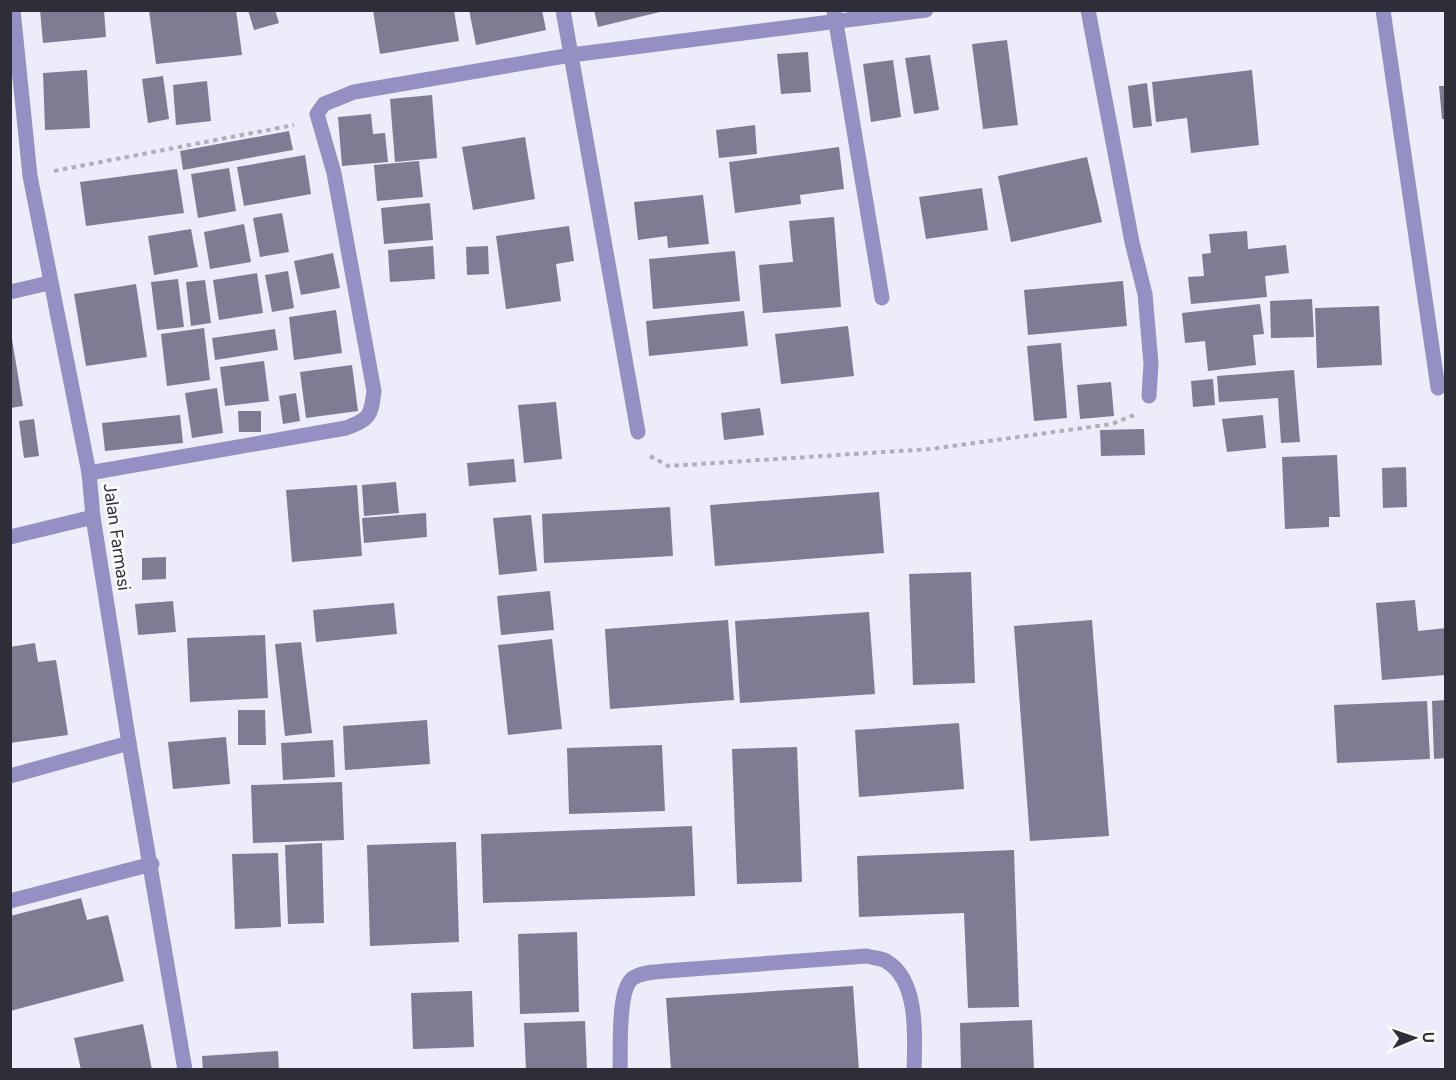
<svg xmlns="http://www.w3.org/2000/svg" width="1456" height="1080" viewBox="0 0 1456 1080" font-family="Figtree,sans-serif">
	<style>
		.building { fill: #7d7c92 }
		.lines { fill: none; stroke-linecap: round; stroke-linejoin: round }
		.path { stroke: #afaebb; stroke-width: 4; stroke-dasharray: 4.5 4.5; stroke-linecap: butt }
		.service { stroke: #9490c4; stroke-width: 15 }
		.minor { stroke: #9490c4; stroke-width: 15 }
		.tertiary { stroke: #9490c4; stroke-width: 15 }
		.labels { text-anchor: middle; stroke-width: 5; stroke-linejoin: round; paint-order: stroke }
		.street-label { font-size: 18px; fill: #2f2e38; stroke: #fff }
	</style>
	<rect width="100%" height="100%" fill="#edecfb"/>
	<g class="building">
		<polygon points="40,10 104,10 106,37 43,43"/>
		<polygon points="149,10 236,10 242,55 156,64"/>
		<polygon points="248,10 275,10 279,23 254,30"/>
		<polygon points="373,10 454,10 459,41 380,54"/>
		<polygon points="469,10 542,10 546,30 476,45"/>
		<polygon points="594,10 664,10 664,11 598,27"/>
		<polygon points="1007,40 1018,125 983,129 972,44"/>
		<polygon points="808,52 811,92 781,94 777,54"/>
		<polygon points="930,55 939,110 914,114 905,58"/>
		<polygon points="893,60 901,117 871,122 863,64"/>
		<polygon points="87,70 90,128 45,130 43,73"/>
		<polygon points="1252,70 1259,145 1191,153 1187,118 1156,122 1152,82"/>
		<polygon points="163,76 169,119 148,123 142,79"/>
		<polygon points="207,81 211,121 176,125 173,85"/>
		<polygon points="1147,83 1152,126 1133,128 1128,86"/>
		<polygon points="1439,86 1446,86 1446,119 1442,119"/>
		<polygon points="432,95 437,158 395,162 390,99"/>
		<polygon points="371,114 373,134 385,133 388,162 342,166 338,117"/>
		<polygon points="755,125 757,154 719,158 716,130"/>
		<polygon points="289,131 293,150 183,170 180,151"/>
		<polygon points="525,137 535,199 473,210 462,147"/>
		<polygon points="839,147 844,189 800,195 801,204 735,213 729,162"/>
		<polygon points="305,155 311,194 244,206 237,167"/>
		<polygon points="1087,157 1102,222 1011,242 998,176"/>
		<polygon points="419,161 423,197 377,201 374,165"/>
		<polygon points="229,168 236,211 198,218 191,174"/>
		<polygon points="177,169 184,213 86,226 80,182"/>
		<polygon points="982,188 988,230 926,239 919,197"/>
		<polygon points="703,195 709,244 668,248 667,236 638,240 634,202"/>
		<polygon points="430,203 433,240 384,244 381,208"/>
		<polygon points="282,213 289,252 260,257 253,218"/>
		<polygon points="834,217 841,307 763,313 759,265 793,262 789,221"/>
		<polygon points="244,224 251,262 210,269 204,232"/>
		<polygon points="569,226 574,261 556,264 561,301 506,309 496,236"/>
		<polygon points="191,229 198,267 154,275 148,236"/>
		<polygon points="1247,231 1248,249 1286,245 1289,273 1265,276 1267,297 1191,304 1188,277 1204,276 1202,254 1211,253 1209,234"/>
		<polygon points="433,246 435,279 390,282 388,250"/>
		<polygon points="488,246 489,274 467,275 466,247"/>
		<polygon points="735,251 740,301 653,309 649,259"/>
		<polygon points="333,253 340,288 301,295 294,261"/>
		<polygon points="288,271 294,308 272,312 265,275"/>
		<polygon points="257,273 263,313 219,320 213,280"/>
		<polygon points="178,279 184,327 157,330 151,282"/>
		<polygon points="205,280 211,323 191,326 186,282"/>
		<polygon points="1123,281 1127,326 1028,335 1024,290"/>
		<polygon points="136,284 147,357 86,366 74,294"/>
		<polygon points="1312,299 1314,337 1271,338 1270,301"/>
		<polygon points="1260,304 1264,334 1253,335 1256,365 1208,371 1205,341 1185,343 1182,313"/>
		<polygon points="1379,306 1382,365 1317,368 1315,308"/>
		<polygon points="336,310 342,353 294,360 289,317"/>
		<polygon points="744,311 748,346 649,356 646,321"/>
		<polygon points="848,326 854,376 781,384 775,334"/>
		<polygon points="10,327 23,406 10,408"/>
		<polygon points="204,328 210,380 167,386 161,334"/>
		<polygon points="275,329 278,350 215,360 212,338"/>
		<polygon points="1061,343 1067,418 1034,421 1027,346"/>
		<polygon points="264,361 269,401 225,406 220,367"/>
		<polygon points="352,365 358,411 306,418 300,372"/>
		<polygon points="1294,370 1300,442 1281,443 1278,398 1219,402 1217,376"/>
		<polygon points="1213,379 1215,405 1193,407 1191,381"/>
		<polygon points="1111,382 1114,416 1080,419 1077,385"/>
		<polygon points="217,388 223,433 192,438 185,393"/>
		<polygon points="296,393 300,421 283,424 279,396"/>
		<polygon points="556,402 562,459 524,463 518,405"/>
		<polygon points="760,408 764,435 724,440 721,413"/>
		<polygon points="238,411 261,411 261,432 239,432"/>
		<polygon points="180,415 183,443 105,451 102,423"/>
		<polygon points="1263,415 1266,448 1227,452 1222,419"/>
		<polygon points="34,419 39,456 24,458 19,421"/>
		<polygon points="1144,429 1145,455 1101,456 1100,430"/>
		<polygon points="1337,455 1340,517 1329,517 1329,527 1285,529 1282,457"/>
		<polygon points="514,459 516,482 469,486 467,463"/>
		<polygon points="1406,467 1407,507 1383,508 1382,468"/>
		<polygon points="396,482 399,513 364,516 362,485"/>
		<polygon points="357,485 362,556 292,562 286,490"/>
		<polygon points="879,492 884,553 715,566 710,505"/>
		<polygon points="670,507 673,556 544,563 542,514"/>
		<polygon points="426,513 427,537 364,543 362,518"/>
		<polygon points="531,515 537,571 499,575 493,518"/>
		<polygon points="166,557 166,579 142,580 142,558"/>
		<polygon points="971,572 975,683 913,685 909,574"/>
		<polygon points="550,591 554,630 501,635 497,596"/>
		<polygon points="1415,600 1418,631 1446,628 1446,675 1382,680 1376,603"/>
		<polygon points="173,601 176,632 138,635 135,604"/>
		<polygon points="394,603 397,634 316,642 313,610"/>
		<polygon points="869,612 875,694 740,703 735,621"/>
		<polygon points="728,620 734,700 610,709 605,629"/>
		<polygon points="1092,620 1109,836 1030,841 1014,626"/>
		<polygon points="265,635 268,698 190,702 187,638"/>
		<polygon points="552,639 562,729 508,735 498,645"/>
		<polygon points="301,642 312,733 285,736 275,644"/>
		<polygon points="35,643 38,662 56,660 68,735 10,743 10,647"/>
		<polygon points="1446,700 1446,758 1434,759 1432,701"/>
		<polygon points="1427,701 1430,759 1337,763 1334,705"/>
		<polygon points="238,710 265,710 266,745 238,745"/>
		<polygon points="427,720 430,764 345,770 343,726"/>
		<polygon points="959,723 964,789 859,797 855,730"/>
		<polygon points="226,737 230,784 173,789 168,742"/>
		<polygon points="333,740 335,777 283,780 281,743"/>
		<polygon points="662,745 665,811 569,814 567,748"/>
		<polygon points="797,747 802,882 737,884 732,749"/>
		<polygon points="342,782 344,840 253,843 251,785"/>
		<polygon points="692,826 695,896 483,903 481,834"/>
		<polygon points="456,842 459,942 370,946 367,845"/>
		<polygon points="322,843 324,923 288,924 285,845"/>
		<polygon points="1014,850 1019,1007 968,1008 964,913 859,917 857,856"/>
		<polygon points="278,853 281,927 235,929 232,854"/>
		<polygon points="81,898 87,920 108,915 124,981 10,1011 10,916"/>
		<polygon points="577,932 579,1012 520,1014 518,934"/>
		<polygon points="853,986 859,1070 671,1070 666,998"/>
		<polygon points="472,991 474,1047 413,1049 411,993"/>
		<polygon points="1032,1020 1034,1070 961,1070 960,1023"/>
		<polygon points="585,1021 587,1070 526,1070 524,1023"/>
		<polygon points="143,1024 152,1070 81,1070 74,1038"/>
		<polygon points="278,1051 279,1070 203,1070 202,1056"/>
	</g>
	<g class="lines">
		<g class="path">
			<polyline points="54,171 294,125"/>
			<polyline points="650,456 668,466 931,449 1112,424 1134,415"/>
		</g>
		<path class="service" d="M620 1070C621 1049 617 989 633 978 642 972 654 972 665 971L867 956C873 958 881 958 886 961 919 980 915 1037 914 1070"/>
		<g class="minor">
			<polyline points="563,10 638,432"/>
			<polyline points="1088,10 1132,242 1145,294 1151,364 1149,396"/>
			<polyline points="1383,10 1438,388"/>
			<polyline points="834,11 882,298"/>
			<polyline points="10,292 49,283"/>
			<path d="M89 473 346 428C370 419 371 416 374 391L334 173 317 114 324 104 354 92 571 55 926 10"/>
			<polyline points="10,537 93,517"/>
			<polyline points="10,776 129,743"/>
			<polyline points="10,901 152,864"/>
		</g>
		<polyline class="tertiary" points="13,10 30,176 89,473 93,517 129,743 185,1070"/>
	</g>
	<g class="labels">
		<g class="street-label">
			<text transform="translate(117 537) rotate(82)" y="6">Jalan Farmasi</text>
		</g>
	</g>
	<rect width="1456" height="1080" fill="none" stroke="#2f2e38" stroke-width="24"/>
	<g transform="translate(1414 1038) rotate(88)" stroke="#ffffff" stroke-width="4.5" paint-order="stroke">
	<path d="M0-4.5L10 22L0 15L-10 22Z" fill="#2f2e38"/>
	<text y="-9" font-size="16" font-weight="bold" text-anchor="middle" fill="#2f2e38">U</text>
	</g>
</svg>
